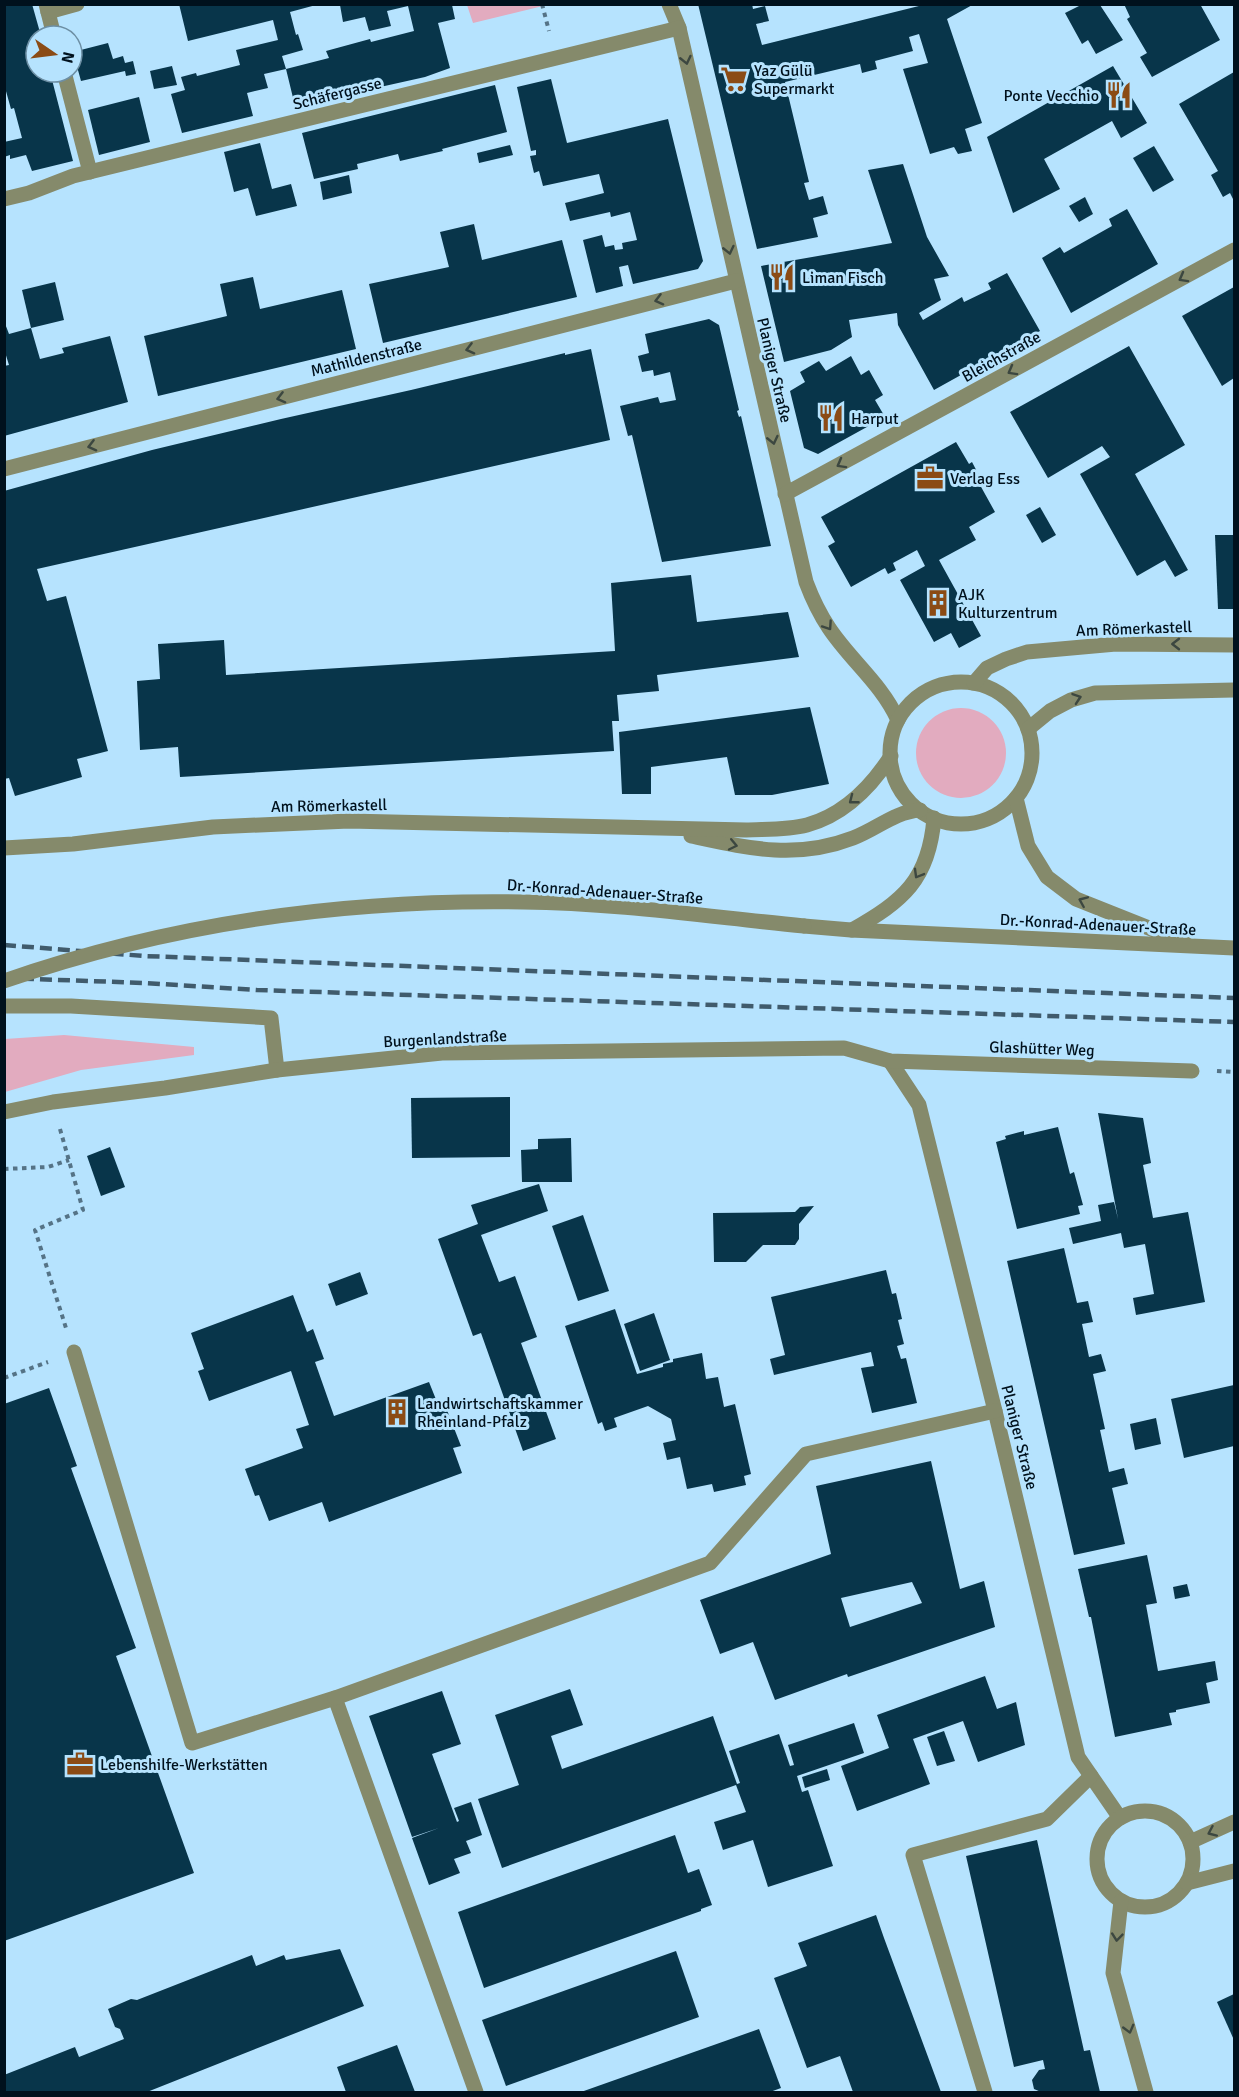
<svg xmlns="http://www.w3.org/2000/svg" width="1239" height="2097" viewBox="0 0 1239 2097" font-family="Signika,sans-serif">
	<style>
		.green { fill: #e2abbf }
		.building { fill: #08354a; fill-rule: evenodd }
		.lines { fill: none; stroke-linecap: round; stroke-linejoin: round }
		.path { stroke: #557386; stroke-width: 4; stroke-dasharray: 4.5 4.5; stroke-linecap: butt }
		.minor { stroke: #858a6b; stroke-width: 15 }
		.rail { stroke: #405b6c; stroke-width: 4.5; stroke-dasharray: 12 6; stroke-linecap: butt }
		.minor-bridge { stroke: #858a6b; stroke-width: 15 }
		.oneway { stroke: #3c4740 }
		.labels { text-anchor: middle; stroke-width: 6; stroke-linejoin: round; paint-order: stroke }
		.poi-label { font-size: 16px; fill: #00111d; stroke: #b6e3fe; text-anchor: start }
		.street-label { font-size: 16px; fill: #00111d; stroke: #b6e3fe }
	</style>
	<rect width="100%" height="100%" fill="#b6e3fe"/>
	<g class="green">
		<polygon points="467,5 467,4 547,5 473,23"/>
		<circle cx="961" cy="753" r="45"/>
		<polygon points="64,1035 194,1047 194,1055 81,1070 5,1092 5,1039"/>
	</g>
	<g class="building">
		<polygon points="4,4 32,4 41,36 36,36 36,72 50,72 73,161 32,171 26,155 10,159 10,155 4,157 4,142 22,138 14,108 11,109 4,84"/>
		<polygon points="179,4 316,4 316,5 290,12 296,35 298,34 303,50 282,56 286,69 264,74 268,88 247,93 253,116 182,133 171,94 185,90 181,77 196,73 197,76 240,65 236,50 278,40 273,20 188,41"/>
		<polygon points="343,4 452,5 455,19 438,23 450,68 425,77 295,106 286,69 329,58 326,51 370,39 371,42 414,31 408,6 387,11 391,26 369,31 365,17 343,22 340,5"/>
		<polygon points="698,4 752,4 753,9 765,6 769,21 756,24 762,45 927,4 974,4 947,19 982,123 965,129 972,151 958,154 954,147 930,154 903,69 928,63 919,34 909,37 913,51 875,61 877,69 862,73 860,64 785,82 809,182 804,183 809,200 823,196 828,214 813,218 818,237 757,249"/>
		<polygon points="1124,4 1200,4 1220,40 1152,77 1140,57 1147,53 1127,19 1130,17"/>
		<polygon points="1081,5 1100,5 1123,40 1096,54 1088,40 1082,44 1065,13"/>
		<polygon points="108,43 113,59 123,56 125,63 133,61 136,74 126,76 125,71 81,81 73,52"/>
		<polygon points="172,66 177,85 154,89 150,71"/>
		<polygon points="1113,66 1147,123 1121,138 1112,121 1044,159 1060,189 1013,213 987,137"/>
		<polygon points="1234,72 1234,201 1230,193 1223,197 1211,175 1218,171 1179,104"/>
		<polygon points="551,79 567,143 668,119 703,261 698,269 633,284 628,265 619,267 623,286 596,293 583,240 602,235 605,247 614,245 615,250 623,249 622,243 637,240 630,212 611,217 610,212 570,221 565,203 604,193 599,174 543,186 539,171 534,173 530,156 536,155 536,150 531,151 517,87"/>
		<polygon points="495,85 507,132 442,149 443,151 400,161 398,154 357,164 358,169 314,179 302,133"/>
		<polygon points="139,97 150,142 99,155 88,110"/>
		<polygon points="260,143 272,189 291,184 297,206 256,216 248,188 234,192 224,152"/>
		<polygon points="510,145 513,155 479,163 477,153"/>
		<polygon points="1154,146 1174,180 1153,192 1133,158"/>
		<polygon points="903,164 927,237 949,276 934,279 941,300 919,313 923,320 962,297 964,302 991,289 988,283 1007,273 1040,331 934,390 898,325 897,313 849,320 852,337 831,350 784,362 761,266 892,243 868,170"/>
		<polygon points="349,175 352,193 323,200 320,182"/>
		<polygon points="1085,197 1093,214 1079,222 1069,206"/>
		<polygon points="1127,209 1158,264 1071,313 1042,258 1060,247 1064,253 1112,226 1109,219"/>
		<polygon points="474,224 482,260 562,240 577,297 383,343 369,284 449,267 440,232"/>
		<polygon points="253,277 260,309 342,290 356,349 158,396 144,336 227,316 220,284"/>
		<polygon points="55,282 64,320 31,328 22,290"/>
		<polygon points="1234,287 1234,378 1222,386 1182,316"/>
		<polygon points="709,319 719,325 739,410 737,411 739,417 741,416 771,546 662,562 632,435 628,436 620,406 658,397 660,403 676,400 670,372 654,376 653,370 642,372 638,356 649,353 645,334"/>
		<polygon points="4,321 9,334 31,328 40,359 64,353 62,348 110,336 128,402 4,436 4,366 9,365 4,349"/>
		<polygon points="1129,346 1185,445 1135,474 1188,570 1175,577 1165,560 1137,576 1080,474 1110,457 1102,446 1048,478 1010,412"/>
		<polygon points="591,349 610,440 37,569 47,601 66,596 108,751 77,759 82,777 15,796 9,778 4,779 4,491 152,450 281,419 411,390 565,353 565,355"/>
		<polygon points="851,356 861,375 869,370 883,395 875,400 885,417 818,454 804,448 790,391 805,382 800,372 819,361 826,371"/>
		<polygon points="956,442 969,464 972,462 983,483 980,485 995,512 969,527 976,540 939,560 981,636 959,648 951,633 934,642 900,580 925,566 917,550 893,563 896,570 888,574 885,568 851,587 828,546 835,542 821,517"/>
		<polygon points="1040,507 1056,535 1042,543 1026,515"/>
		<polygon points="1215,535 1234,535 1234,609 1218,609"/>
		<polygon points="691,575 697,622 788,612 799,657 657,675 659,691 617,695 619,721 612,721 614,751 180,777 178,747 140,750 137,681 160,679 158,644 224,640 226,675 615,651 611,583"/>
		<polygon points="810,707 829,784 772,795 735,795 727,757 651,767 651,794 622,794 619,732"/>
		<polygon points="510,1097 510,1157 412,1158 411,1098"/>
		<polygon points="1098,1113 1143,1118 1151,1163 1143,1165 1153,1218 1188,1212 1205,1302 1136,1315 1133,1298 1154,1294 1145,1244 1124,1248 1121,1233 1073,1244 1069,1228 1101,1221 1098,1205 1114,1202 1118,1219"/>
		<polygon points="1058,1127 1070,1174 1074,1172 1083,1205 1078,1206 1080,1214 1017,1229 996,1142 1006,1139 1005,1136 1024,1131 1024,1135"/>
		<polygon points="571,1138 572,1182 522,1182 521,1150 538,1149 538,1139"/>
		<polygon points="110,1147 125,1187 101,1196 87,1156"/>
		<polygon points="539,1184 548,1211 481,1235 499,1282 515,1276 537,1337 521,1343 556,1439 523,1451 481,1333 473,1336 438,1239 478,1224 471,1205"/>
		<polygon points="814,1206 799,1224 799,1239 795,1245 763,1245 746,1262 714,1262 713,1213 795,1212 800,1207"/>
		<polygon points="583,1215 609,1291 578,1301 552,1226"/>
		<polygon points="1064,1248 1077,1303 1088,1301 1093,1322 1082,1324 1089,1357 1101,1354 1106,1371 1093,1374 1105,1429 1100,1430 1109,1472 1124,1468 1128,1484 1112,1488 1125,1544 1074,1555 1007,1261"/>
		<polygon points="886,1270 892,1294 896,1293 902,1319 898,1320 904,1344 897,1346 901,1359 906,1358 917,1403 872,1413 861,1368 874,1366 871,1352 774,1375 770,1359 785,1355 771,1297"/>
		<polygon points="360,1272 368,1294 336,1306 328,1284"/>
		<polygon points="293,1295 307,1332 313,1329 324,1359 315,1362 334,1416 429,1382 439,1407 445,1405 461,1446 453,1448 462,1473 329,1522 322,1502 269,1521 259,1495 255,1496 245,1469 303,1448 296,1429 309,1425 291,1371 209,1401 198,1371 204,1369 191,1333"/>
		<polygon points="615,1309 637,1374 663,1367 663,1364 673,1362 673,1359 702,1353 706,1379 718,1377 724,1407 735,1404 751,1474 744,1476 746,1485 714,1492 712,1484 687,1489 680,1457 667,1460 663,1443 676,1440 671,1419 648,1406 614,1418 617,1427 605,1431 602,1422 598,1424 565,1326"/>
		<polygon points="654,1313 670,1360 640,1371 624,1324"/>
		<polygon points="1234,1385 1234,1446 1184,1458 1171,1399"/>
		<polygon points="49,1388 77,1466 71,1468 136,1648 116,1656 194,1873 4,1941 4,1404"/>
		<polygon points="1156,1418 1161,1444 1135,1450 1130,1424"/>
		<path d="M931 1461 960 1589 984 1581 995 1627 848 1677 847 1674 775 1700 753 1642 720 1654 700 1600 831 1554 816 1486ZM912 1582 922 1603 850 1627 841 1598Z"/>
		<polygon points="1147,1555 1157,1603 1146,1605 1158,1671 1215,1661 1218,1680 1206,1683 1210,1703 1176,1710 1176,1712 1169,1713 1172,1725 1115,1737 1091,1617 1089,1617 1078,1569"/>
		<polygon points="1187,1584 1190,1596 1175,1599 1173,1587"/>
		<polygon points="985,1676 997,1709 1016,1702 1025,1745 978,1762 963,1721 913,1739 930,1784 857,1811 841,1766 889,1748 877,1715"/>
		<polygon points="570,1689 583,1725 551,1736 562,1769 713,1716 737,1784 740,1783 729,1751 779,1734 790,1766 794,1765 788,1745 854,1723 864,1753 797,1776 802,1792 808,1790 833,1866 768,1887 753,1840 723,1850 714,1822 746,1812 736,1785 502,1868 478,1799 519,1785 495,1715"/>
		<polygon points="442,1691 461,1744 432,1754 457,1822 459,1821 454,1808 471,1802 482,1835 466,1841 471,1853 454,1859 460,1873 429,1885 412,1838 439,1828 412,1837 369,1716"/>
		<polygon points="944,1731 955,1761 937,1766 927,1737"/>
		<polygon points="827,1769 830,1780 805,1788 802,1777"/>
		<polygon points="675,1835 688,1873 699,1869 712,1905 701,1909 701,1911 484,1988 458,1912"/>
		<polygon points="1037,1840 1084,2051 1090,2050 1100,2092 1041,2092 1034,2089 1032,2080 1039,2070 1045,2069 1043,2060 1014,2067 966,1856"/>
		<polygon points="876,1915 884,1938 941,2092 853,2092 840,2056 807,2068 774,1978 807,1966 798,1943"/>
		<polygon points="340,1949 364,2006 147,2092 4,2092 4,2075 75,2047 79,2057 124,2039 120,2029 115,2027 108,2009 131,1999 137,2000 252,1955 256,1966 284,1955 286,1960"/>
		<polygon points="676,1951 699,2017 506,2086 482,2020"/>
		<polygon points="1234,1994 1234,2040 1217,2002"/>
		<polygon points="759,2029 781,2088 770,2092 581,2092"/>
		<polygon points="397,2045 415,2092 346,2092 337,2067"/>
	</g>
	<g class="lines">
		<g class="path">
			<polyline points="542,4 549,31"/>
			<polyline points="1217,1071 1234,1072"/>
			<polyline points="60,1129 83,1210 35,1230 66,1328"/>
			<polyline points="4,1169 48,1167 69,1160"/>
			<polyline points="4,1378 48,1362"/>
		</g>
		<g class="minor">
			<polyline points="46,4 54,36"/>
			<path d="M669 4 679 28 806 582C812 598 819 613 829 628 851 661 881 683 898 720"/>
			<polyline points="48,12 77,4"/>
			<polyline points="64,72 90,172"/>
			<polyline points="4,199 29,193 73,176 679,28"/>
			<polyline points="4,469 736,281"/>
			<polyline points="785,494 1234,250"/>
			<circle cx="961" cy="753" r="71"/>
			<polyline points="974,683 987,668 1006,659 1027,652 1116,644 1234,645"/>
			<polyline points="1028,729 1050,711 1071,700 1095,693 1234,690"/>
			<polyline points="1016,798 1028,846 1047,877 1076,899 1184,942"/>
			<path d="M691 836C747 848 796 860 853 838 877 829 894 812 920 810"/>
			<path d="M4 848 73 844 213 827 349 821 746 830C766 829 788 830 807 825 843 815 871 787 891 756"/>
			<polyline points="804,926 851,930 1234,948"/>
			<path d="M852 930C903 901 929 880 934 818"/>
			<polyline points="4,1006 71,1006 271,1018 277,1070"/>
			<polyline points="890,1061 919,1105 995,1411 1078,1757 1120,1818"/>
			<polyline points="4,1112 53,1102 165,1088 277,1070 442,1053 844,1048 890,1061 1192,1071"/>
			<polyline points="74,1352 192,1743 335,1698 476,2092"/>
			<polyline points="335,1698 710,1563 806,1454 995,1411"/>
			<circle cx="1145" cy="1859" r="48"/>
			<polyline points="1190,1842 1234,1822"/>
			<polyline points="1187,1883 1234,1871"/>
			<polyline points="1121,1901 1113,1973 1146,2092"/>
			<polyline points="985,2092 913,1855 1047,1819 1091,1776"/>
		</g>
		<g class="rail">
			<polyline points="4,945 144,956 1234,998"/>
			<polyline points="4,978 145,983 257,990 1234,1022"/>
		</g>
		<path class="minor-bridge" d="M4 981C171 923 348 899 523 902 617 903 711 917 804 926"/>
	</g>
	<defs><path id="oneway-chevron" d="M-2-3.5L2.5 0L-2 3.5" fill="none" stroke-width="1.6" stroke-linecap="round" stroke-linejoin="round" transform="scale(1.5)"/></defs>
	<g class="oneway">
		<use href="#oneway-chevron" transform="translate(686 60) rotate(77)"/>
		<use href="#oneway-chevron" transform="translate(729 250) rotate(77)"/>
		<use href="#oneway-chevron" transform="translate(1183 278) rotate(151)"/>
		<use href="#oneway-chevron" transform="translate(659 300) rotate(166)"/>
		<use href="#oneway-chevron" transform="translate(470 349) rotate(166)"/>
		<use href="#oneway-chevron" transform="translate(1012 371) rotate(151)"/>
		<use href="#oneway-chevron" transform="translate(281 398) rotate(166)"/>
		<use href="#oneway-chevron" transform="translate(773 440) rotate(77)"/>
		<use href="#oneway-chevron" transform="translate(92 446) rotate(166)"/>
		<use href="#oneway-chevron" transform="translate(841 464) rotate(151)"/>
		<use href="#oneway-chevron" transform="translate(828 626) rotate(56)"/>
		<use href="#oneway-chevron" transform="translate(1176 644) rotate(180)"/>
		<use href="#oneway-chevron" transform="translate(1077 698) rotate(-19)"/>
		<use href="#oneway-chevron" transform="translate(853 800) rotate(142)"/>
		<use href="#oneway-chevron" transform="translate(733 845) rotate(12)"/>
		<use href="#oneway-chevron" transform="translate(918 874) rotate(120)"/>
		<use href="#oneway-chevron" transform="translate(1083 901) rotate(-157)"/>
		<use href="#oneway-chevron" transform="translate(1212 1832) rotate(156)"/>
		<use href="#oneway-chevron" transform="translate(1117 1937) rotate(96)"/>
		<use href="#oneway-chevron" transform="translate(1129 2029) rotate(75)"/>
	</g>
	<defs>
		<symbol id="supermarket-bare" viewBox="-9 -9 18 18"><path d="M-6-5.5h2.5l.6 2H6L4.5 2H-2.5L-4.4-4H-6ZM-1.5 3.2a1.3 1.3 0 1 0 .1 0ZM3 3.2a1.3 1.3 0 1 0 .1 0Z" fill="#8b4b15" stroke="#b6e3fe" stroke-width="2.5" paint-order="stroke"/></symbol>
		<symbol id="restaurant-bare" viewBox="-9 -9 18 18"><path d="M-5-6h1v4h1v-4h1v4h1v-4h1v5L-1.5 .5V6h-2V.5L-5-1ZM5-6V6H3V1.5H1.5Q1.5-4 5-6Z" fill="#8b4b15" stroke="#b6e3fe" stroke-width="2.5" paint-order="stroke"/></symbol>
		<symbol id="office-bare" viewBox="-9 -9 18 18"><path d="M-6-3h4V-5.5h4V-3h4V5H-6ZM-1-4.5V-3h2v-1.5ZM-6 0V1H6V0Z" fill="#8b4b15" stroke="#b6e3fe" stroke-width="2.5" paint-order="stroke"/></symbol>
		<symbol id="building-bare" viewBox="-9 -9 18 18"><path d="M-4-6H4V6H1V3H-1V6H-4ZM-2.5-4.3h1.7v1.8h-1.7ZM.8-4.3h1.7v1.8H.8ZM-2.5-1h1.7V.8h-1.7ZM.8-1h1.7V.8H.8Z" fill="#8b4b15" stroke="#b6e3fe" stroke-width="2.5" paint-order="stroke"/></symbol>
	</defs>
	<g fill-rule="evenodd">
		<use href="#supermarket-bare" x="715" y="60" width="38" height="38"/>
		<use href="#restaurant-bare" x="1100" y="76" width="38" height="38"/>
		<use href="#restaurant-bare" x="763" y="258" width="38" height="38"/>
		<use href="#restaurant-bare" x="812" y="399" width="38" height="38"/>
		<use href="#office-bare" x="911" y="459" width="38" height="38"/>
		<use href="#building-bare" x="919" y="584" width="38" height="38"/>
		<use href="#building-bare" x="378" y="1393" width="38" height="38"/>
		<use href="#office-bare" x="61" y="1745" width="38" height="38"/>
	</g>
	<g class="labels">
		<g class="poi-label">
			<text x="754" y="76">Yaz Gülü<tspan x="754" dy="18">Supermarkt</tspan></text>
			<text x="1099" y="101" text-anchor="end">Ponte Vecchio</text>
			<text x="802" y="283">Liman Fisch</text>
			<text x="851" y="424">Harput</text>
			<text x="950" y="484">Verlag Ess</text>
			<text x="958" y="600">AJK<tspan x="958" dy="18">Kulturzentrum</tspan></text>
			<text x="417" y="1409">Landwirtschaftskammer<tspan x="417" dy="18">Rheinland-Pfalz</tspan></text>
			<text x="100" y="1770">Lebenshilfe-Werkstätten</text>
		</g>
		<g class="street-label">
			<text transform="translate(337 93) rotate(-14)" y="6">Schäfergasse</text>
			<text transform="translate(1001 356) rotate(-29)" y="6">Bleichstraße</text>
			<text transform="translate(366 357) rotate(-14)" y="6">Mathildenstraße</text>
			<text transform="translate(775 370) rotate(77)" y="6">Planiger Straße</text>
			<text transform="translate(1134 628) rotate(-2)" y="6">Am Römerkastell</text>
			<text transform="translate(329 805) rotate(-1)" y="6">Am Römerkastell</text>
			<text transform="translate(605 891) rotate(4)" y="6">Dr.-Konrad-Adenauer-Straße</text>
			<text transform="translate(1098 924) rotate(3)" y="6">Dr.-Konrad-Adenauer-Straße</text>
			<text transform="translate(445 1038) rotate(-3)" y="6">Burgenlandstraße</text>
			<text transform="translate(1042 1048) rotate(2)" y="6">Glashütter Weg</text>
			<text transform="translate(1020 1437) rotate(76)" y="6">Planiger Straße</text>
		</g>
	</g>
	<rect width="1239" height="2097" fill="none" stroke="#00111d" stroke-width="12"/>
	<g transform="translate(54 54) rotate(104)"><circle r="28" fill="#b6e3fe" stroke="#6d8fa4" stroke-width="1.5"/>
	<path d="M0-4.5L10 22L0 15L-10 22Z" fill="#8b4b15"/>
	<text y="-9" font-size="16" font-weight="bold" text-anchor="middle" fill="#00111d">N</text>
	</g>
</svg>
